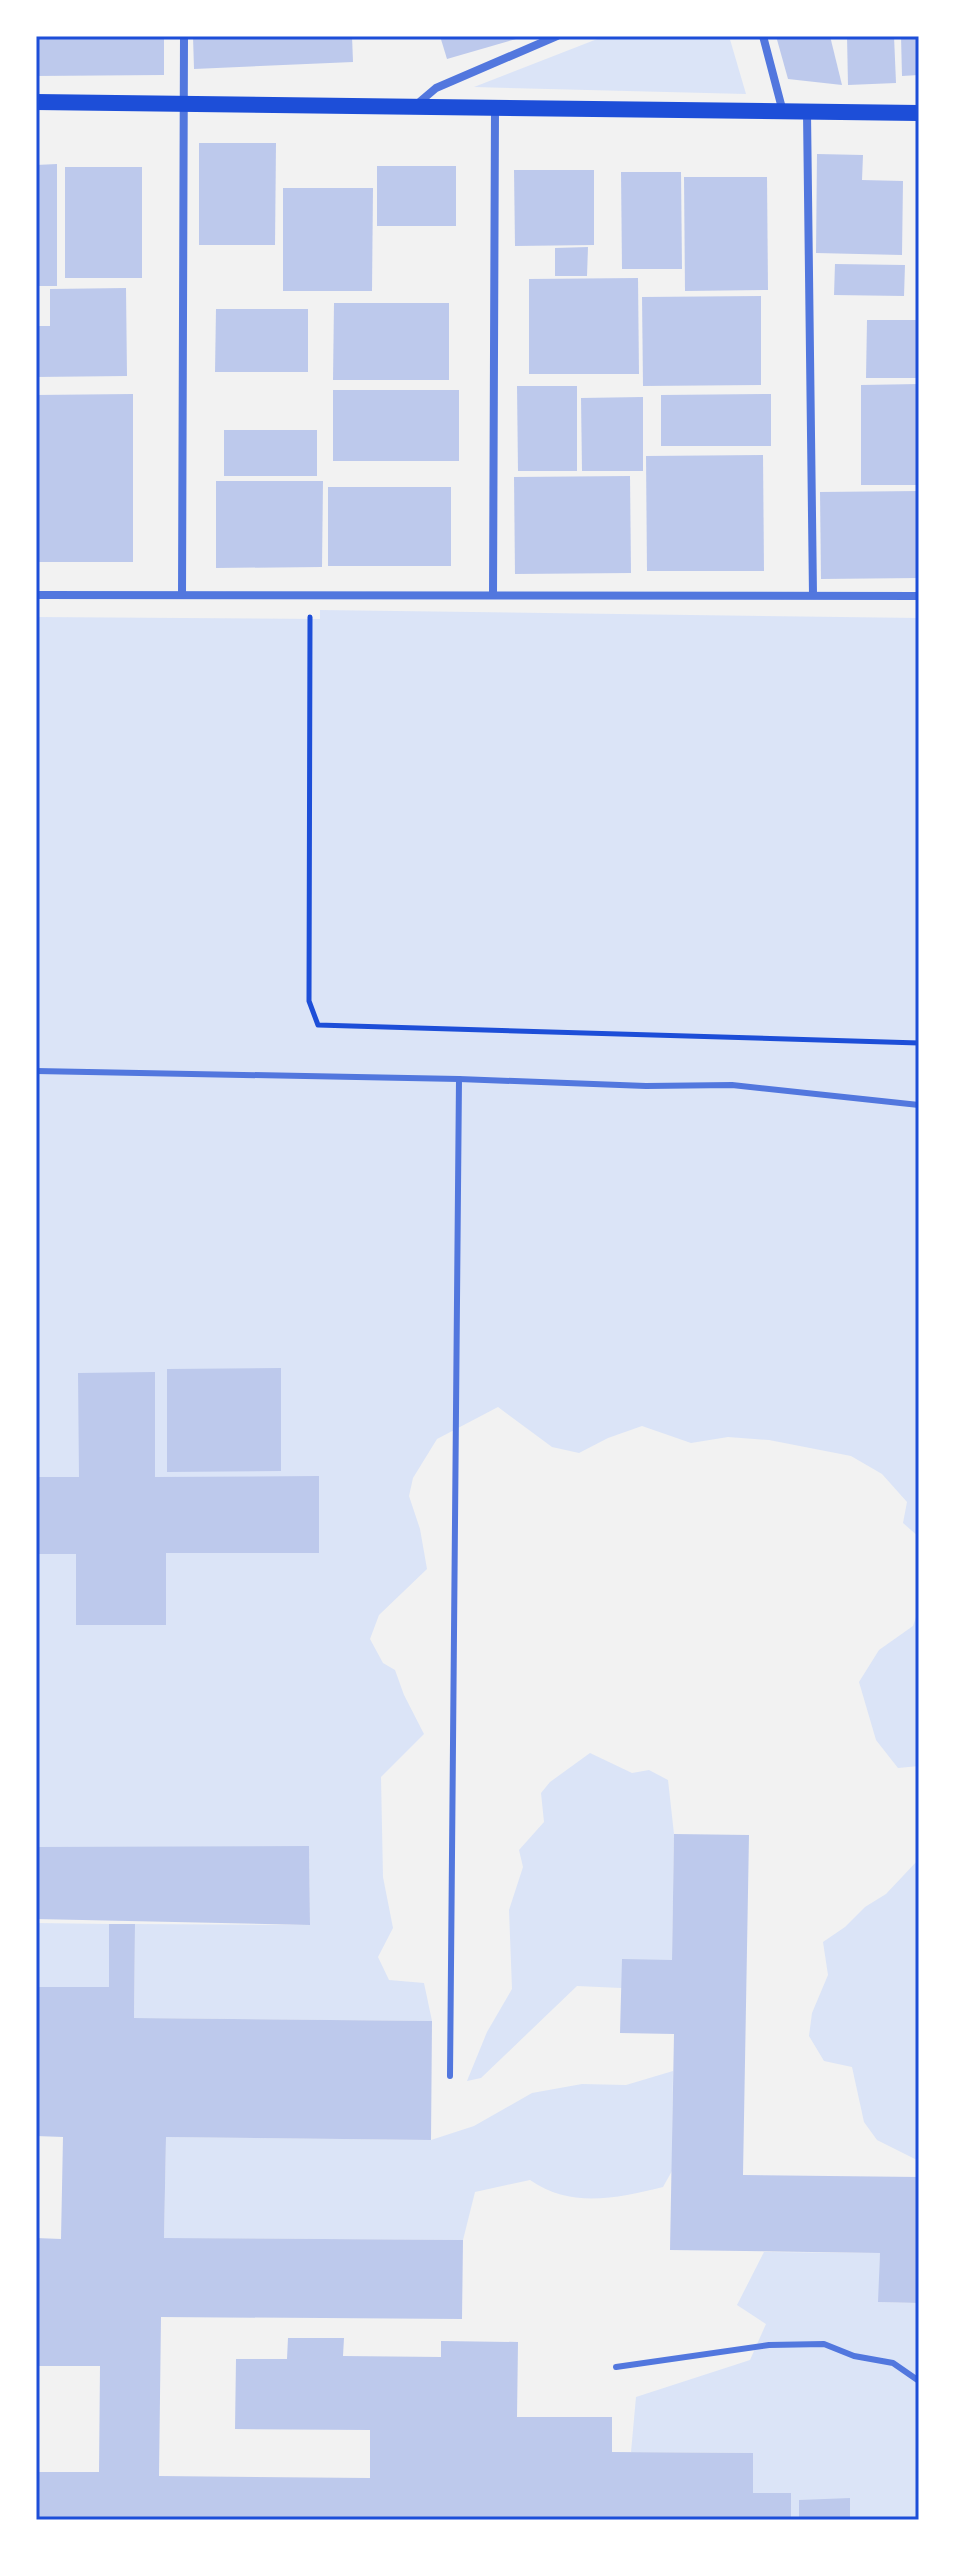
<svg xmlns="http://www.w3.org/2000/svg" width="955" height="2556" viewBox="0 0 955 2556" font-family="'Open Sans',sans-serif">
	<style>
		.green { fill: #dbe4f7 }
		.building { fill: #bdc9ec }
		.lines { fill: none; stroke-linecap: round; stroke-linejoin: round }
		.path { stroke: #1d4ed8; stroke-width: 5 }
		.service { stroke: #5277de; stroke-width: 6 }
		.minor { stroke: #5277de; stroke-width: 8 }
		.secondary { stroke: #1d4ed8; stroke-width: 16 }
		.neatline { fill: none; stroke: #1d4ed8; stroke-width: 3 }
	</style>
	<rect width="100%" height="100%" fill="#f2f2f2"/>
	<g class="green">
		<polygon points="605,36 729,36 746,94 474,87"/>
		<polygon points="320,610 919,618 919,1537 903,1523 907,1502 882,1474 851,1456 769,1440 728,1437 691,1443 642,1426 608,1438 579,1453 552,1447 498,1407 437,1439 413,1478 409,1496 420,1529 427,1569 379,1615 370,1639 383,1663 395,1670 404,1695 424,1734 381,1777 383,1877 393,1928 378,1957 389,1980 424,1983 432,2021 134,2018 135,1924 310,1925 309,1847 36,1847 36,617 320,619"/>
		<polygon points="919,1608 919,1766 898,1768 876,1740 859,1682 879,1650 913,1626"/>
		<polygon points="590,1753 632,1773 649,1770 668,1780 674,1834 672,1960 621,1988 577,1986 481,2078 467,2081 487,2032 512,1989 509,1910 523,1867 519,1850 544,1822 541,1793 550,1782"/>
		<polygon points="919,1859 919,2161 877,2140 864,2122 852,2067 824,2061 809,2036 812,2013 828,1975 823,1942 845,1927 865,1907 886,1894"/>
		<polygon points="36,1923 109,1924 109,1987 36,1987"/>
		<path d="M673 2071 672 2171 663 2187C617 2198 572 2209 530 2180L475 2192 463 2240 164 2238 166 2137 431 2140 474 2126 532 2093 582 2084 626 2085Z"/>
		<polygon points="764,2252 880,2253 879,2302 919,2303 919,2520 791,2520 791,2493 753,2493 752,2453 631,2452 636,2397 750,2360 766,2324 737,2305"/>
	</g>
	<g class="building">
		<polygon points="36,36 164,36 164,75 36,76"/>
		<polygon points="193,36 352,36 353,62 194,69"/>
		<polygon points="440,36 523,36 523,37 447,59"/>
		<polygon points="776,36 830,36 842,85 788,79"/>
		<polygon points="847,36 894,36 896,83 848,85"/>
		<polygon points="901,36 919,36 919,75 902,76"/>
		<polygon points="199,143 276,143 275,245 199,245"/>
		<polygon points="817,154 863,155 862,180 903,181 902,255 816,253"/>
		<polygon points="57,164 57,286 36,286 36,165"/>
		<rect x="377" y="166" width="79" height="60"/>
		<rect x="65" y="167" width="77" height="111"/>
		<polygon points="514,170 594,170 594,245 515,246"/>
		<polygon points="621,172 681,172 682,269 622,269"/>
		<polygon points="684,177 767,177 768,290 685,291"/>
		<polygon points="283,188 373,188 372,291 283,291"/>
		<polygon points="588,247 587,276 555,276 555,248"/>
		<polygon points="835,264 905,265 904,296 834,295"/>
		<polygon points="638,278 639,374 529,374 529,279"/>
		<polygon points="126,288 127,376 36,377 36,326 50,326 50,289"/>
		<polygon points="761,296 761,385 643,386 642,297"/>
		<polygon points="334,303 449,303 449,380 333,380"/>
		<polygon points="216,309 308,309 308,372 215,372"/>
		<polygon points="867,320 919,320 919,378 866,378"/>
		<polygon points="919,384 919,485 861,485 861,385"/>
		<polygon points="517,386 577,386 577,471 518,471"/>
		<rect x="333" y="390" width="126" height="71"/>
		<polygon points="133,394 133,562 36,562 36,395"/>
		<polygon points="771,394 771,446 661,446 661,395"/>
		<polygon points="643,397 643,471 582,471 581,398"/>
		<rect x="224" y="430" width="93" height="46"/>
		<polygon points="763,455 764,571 647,571 646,456"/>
		<polygon points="630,476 631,573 515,574 514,477"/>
		<polygon points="216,481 323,481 322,567 216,568"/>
		<rect x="328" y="487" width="123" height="79"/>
		<polygon points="919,491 919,578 821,579 820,492"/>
		<polygon points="281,1368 281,1471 167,1472 167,1369"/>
		<polygon points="155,1372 155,1477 319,1476 319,1553 166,1553 166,1625 76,1625 76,1554 36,1554 36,1477 79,1477 78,1373"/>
		<polygon points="674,1834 749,1835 743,2175 919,2177 919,2303 878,2302 880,2253 670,2250 674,2034 620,2033 622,1959 672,1960"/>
		<polygon points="309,1846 310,1925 36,1919 36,1847"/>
		<polygon points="109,1924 135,1924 134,2018 432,2021 431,2140 166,2137 164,2238 463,2240 462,2319 161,2317 159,2476 370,2478 370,2430 235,2429 236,2359 287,2359 288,2338 344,2338 343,2356 441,2357 441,2341 518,2342 517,2417 612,2417 612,2452 753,2453 753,2493 791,2493 791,2520 36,2520 36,2472 99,2472 100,2366 36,2366 36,2238 61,2239 63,2137 36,2136 36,1987 109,1987"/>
		<polygon points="850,2498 850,2520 799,2520 799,2500"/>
	</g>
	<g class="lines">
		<polyline class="path" points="310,617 309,1001 318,1025 919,1043"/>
		<g class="service">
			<polyline points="36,1071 459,1079 646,1086 732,1085 919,1105"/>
			<polyline points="450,2076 459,1079"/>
			<polyline points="616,2367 769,2345 824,2344 854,2356 893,2363 919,2381"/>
		</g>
		<g class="minor">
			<polyline points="763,36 783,112"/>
			<polyline points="416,105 436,88 557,36"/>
			<polyline points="807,113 813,595"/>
			<polyline points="36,595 919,596"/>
			<polyline points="182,595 184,36"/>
			<polyline points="493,595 495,109"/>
		</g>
		<polyline class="secondary" points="36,102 919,113"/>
	</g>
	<rect width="955" height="2556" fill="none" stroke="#ffffff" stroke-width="76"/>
	<rect x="38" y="38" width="879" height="2480" class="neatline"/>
</svg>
